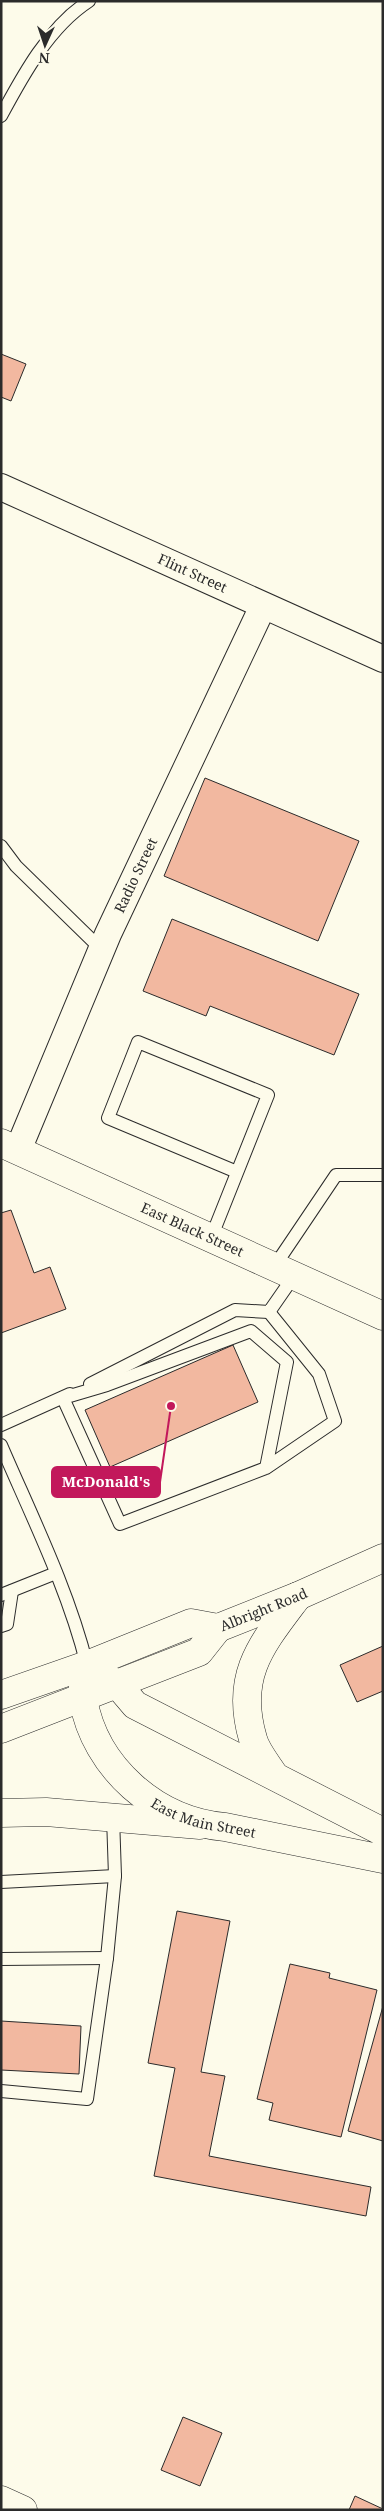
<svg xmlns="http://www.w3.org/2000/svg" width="384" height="2511" viewBox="0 0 384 2511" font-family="'Noto Serif',serif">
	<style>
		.building { fill: #f2b8a0; stroke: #2b2b2b }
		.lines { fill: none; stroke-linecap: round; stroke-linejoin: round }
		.lane-casing { stroke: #2b2b2b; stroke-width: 14 }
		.street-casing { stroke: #2b2b2b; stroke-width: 28 }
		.secondary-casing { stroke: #2b2b2b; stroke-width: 29 }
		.highway-casing { stroke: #2b2b2b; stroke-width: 29 }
		.lane { stroke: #fdfbea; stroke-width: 12 }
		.street { stroke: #fdfbea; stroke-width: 26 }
		.secondary { stroke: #fdfbea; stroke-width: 28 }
		.highway { stroke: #fdfbea; stroke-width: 28 }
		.labels { text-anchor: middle; stroke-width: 4; stroke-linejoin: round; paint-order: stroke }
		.street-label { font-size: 14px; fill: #2b2b2b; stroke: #fdfbea }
		.leader { fill: none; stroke: #c2185b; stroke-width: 2 }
		.callout-dot { fill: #c2185b; stroke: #fdfbea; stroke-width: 2 }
		.callout { fill: #c2185b; stroke: #c2185b; stroke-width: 2 }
		.callout-label { font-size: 15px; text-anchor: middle; font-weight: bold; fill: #fff }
	</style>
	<rect width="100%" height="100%" fill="#fdfbea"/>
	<g class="building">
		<polygon points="1,354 26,364 11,401 1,397"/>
		<polygon points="205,778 359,841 318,941 164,876"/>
		<polygon points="172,919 359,994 334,1055 210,1006 206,1016 143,991"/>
		<polygon points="11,1210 34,1273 50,1267 66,1309 1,1333 1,1213"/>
		<polygon points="233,1345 258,1402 110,1467 85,1410"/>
		<polygon points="383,1646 383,1691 357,1702 340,1665"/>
		<polygon points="177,1911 230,1921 201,2072 225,2076 209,2156 371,2187 366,2216 154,2176 175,2068 148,2063"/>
		<polygon points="290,1964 330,1973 329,1978 377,1990 341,2137 269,2120 273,2103 257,2099"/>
		<polygon points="383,2006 383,2141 348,2131"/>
		<polygon points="1,2021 81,2026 79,2074 1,2070"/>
		<polygon points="183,2417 222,2433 200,2486 161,2470"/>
		<polygon points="355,2496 383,2509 383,2510 349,2510"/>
	</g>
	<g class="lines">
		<defs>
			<g id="lane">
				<path d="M1 116C23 75 49 27 89 1"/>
				<polyline points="1,846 16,866 101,949"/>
				<polyline points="211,1238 268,1095 138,1042 108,1118 237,1172"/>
				<polyline points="274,1267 336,1175 383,1175"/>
				<polyline points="90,1384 235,1310 269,1312 294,1276"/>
				<polyline points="1,1425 70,1394"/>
				<path d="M1 1445C32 1517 68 1589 87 1665"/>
				<polyline points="266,1468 287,1362 251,1331 107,1385 63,1398 120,1524 266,1468 335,1421 319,1374 269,1312"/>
				<polyline points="1,1595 56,1573"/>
				<polyline points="1,1626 7,1624 12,1591"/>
				<polyline points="1,1882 115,1876"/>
				<polyline points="1,1959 107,1958"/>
				<polyline points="1,2091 87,2099 107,1958 115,1876 113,1817"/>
			</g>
			<g id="street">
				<path id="s1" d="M1 487 383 659"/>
				<path id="s2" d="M18 1150 108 934 263 606"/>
			</g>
			<g id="secondary">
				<path id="s3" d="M1 1143 383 1316"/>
				<path id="s4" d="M383 1832 135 1705 118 1685 87 1665C85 1675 81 1689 83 1699 95 1768 156 1821 225 1827L383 1859"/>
				<polyline points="1,2500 23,2510"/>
			</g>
			<g id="highway">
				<path id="s5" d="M1 1695 87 1665 191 1623 218 1628 298 1596 383 1558"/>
				<polyline points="1,1729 199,1652 218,1628"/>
				<path d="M274 1775C267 1764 256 1751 253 1739 234 1675 262 1644 298 1596"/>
				<polyline points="1,1813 46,1812 200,1825"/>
			</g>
		</defs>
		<use href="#lane" class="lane-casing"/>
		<use href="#street" class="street-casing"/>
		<use href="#secondary" class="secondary-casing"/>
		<use href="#highway" class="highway-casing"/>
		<use href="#lane" class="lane"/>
		<use href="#street" class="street"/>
		<use href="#secondary" class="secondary"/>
		<use href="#highway" class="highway"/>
	</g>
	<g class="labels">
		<g class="street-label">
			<text dy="5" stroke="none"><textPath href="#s1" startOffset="210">Flint Street</textPath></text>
			<text dy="5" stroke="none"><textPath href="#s2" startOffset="299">Radio Street</textPath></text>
			<text dy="5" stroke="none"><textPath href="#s3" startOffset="210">East Black Street</textPath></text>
			<text dy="5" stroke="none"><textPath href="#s5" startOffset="280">Albright Road</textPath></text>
			<text dy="5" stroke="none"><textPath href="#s4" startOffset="558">East Main Street</textPath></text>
		</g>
	</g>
	<path class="leader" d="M171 1406L160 1482"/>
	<circle class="callout-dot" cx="171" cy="1406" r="5"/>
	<rect class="callout" x="52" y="1467" width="108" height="30" rx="5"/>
	<g class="callout-label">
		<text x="106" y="1487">McDonald's</text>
	</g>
	<rect width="384" height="2511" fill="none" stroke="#2b2b2b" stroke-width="5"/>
	<g transform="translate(45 45) rotate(183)" stroke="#fdfbea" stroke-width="4" paint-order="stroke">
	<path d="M0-4L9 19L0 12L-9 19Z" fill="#2b2b2b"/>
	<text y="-8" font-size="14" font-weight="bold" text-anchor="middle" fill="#2b2b2b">N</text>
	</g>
</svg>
